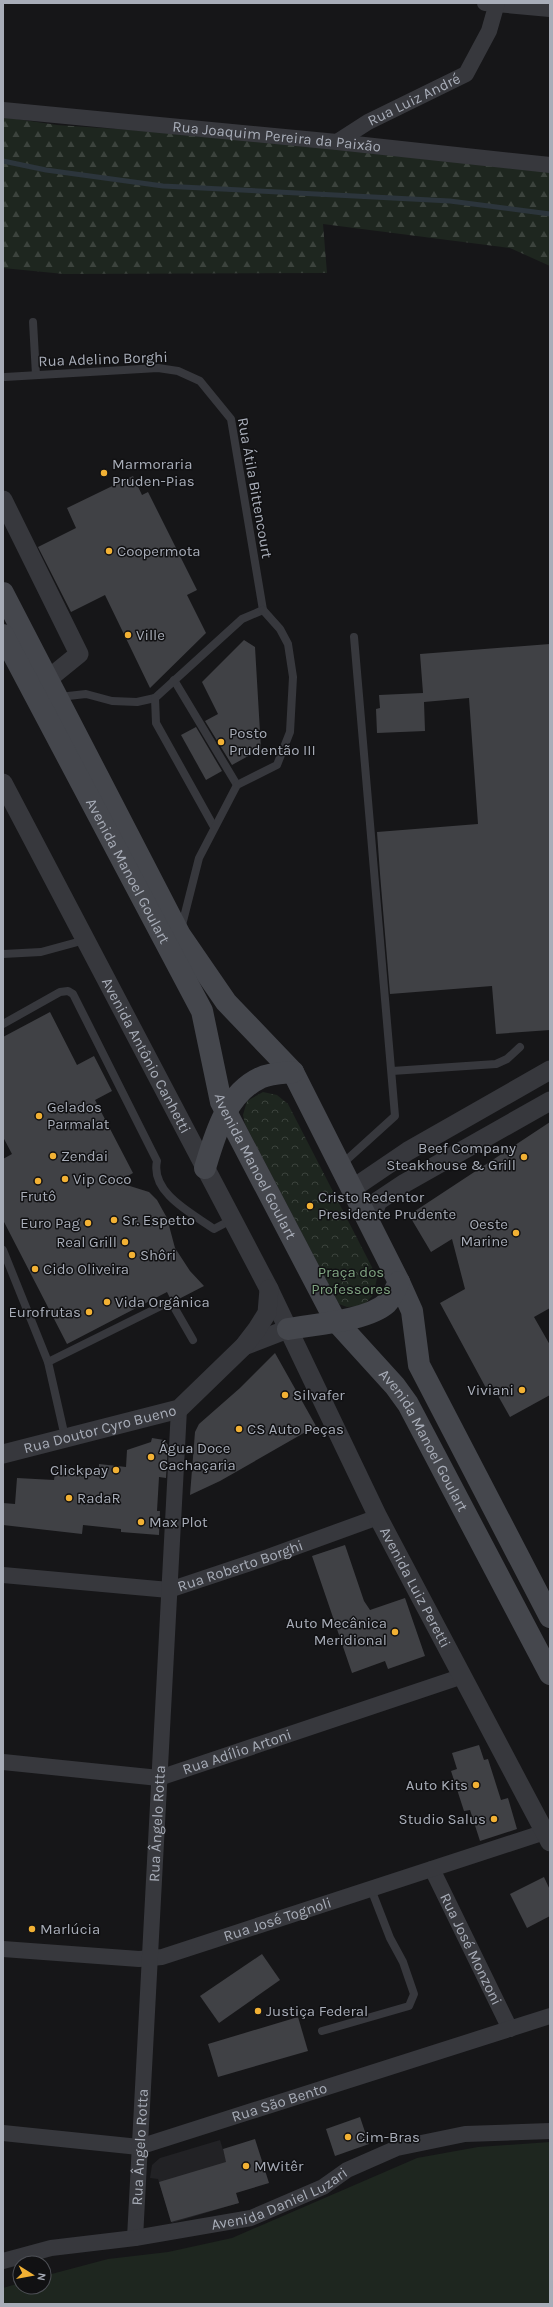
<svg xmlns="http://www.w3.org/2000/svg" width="553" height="2307" viewBox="0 0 553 2307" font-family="Karla,sans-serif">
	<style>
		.built { fill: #222225 }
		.forest { fill: url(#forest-firs) }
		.park { fill: url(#park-crowns) }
		.pitch { fill: #1e261f }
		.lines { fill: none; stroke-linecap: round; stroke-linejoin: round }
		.stream { stroke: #2c353c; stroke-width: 5 }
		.building { fill: #404145 }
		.service { stroke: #37383d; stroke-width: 8 }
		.minor { stroke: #37383d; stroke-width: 16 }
		.tertiary { stroke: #37383d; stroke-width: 19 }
		.secondary { stroke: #45474d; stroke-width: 22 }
		.poi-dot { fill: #f2b134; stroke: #111113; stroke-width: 1.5 }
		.labels { text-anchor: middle; stroke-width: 3; stroke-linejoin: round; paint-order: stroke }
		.street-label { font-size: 15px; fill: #a8adb8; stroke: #111113 }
		.poi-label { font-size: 15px; fill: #a8adb8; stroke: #111113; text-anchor: start }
		.park-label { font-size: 15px; fill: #7fa381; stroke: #111113 }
	</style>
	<defs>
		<pattern id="forest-firs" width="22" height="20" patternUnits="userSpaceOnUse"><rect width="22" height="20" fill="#1e261f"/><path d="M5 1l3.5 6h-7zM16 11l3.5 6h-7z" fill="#3c433d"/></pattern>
		<pattern id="park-crowns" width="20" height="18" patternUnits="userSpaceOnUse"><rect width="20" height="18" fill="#1e261f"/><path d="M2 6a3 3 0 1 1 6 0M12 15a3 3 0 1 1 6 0" fill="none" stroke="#3c433d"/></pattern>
	</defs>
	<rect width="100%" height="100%" fill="#161618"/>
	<polygon class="built" points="220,2140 239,2203 172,2223 158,2179 150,2178 152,2165 160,2158"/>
	<polygon class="forest" points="3,117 57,125 345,144 550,167 550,266 510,248 323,224 327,273 64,274 3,268"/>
	<polygon class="park" points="263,1092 277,1095 288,1104 377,1277 374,1294 363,1306 347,1307 339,1304 245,1124 243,1115 247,1101"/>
	<polygon class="pitch" points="550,2142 550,2304 3,2304 3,2288 20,2283 20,2287 44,2287 44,2276 108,2259 168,2252 232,2238 417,2158 478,2147"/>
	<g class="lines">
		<polyline class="stream" points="3,161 46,170 163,186 450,201 550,214"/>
	</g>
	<g class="building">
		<polygon points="133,476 142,495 148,492 197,590 187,595 206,633 150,688 105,595 71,612 38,547 76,528 67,508"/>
		<polygon points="244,640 255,647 261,749 232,765 205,721 218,714 202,682"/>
		<polygon points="550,644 550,1030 496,1034 492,986 390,994 380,874 377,832 478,824 469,698 424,702 425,731 377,733 376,709 380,708 379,695 423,693 420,654"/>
		<polygon points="196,727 222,771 206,780 181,735"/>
		<polygon points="50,1012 77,1065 94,1056 112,1091 95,1100 133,1173 117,1182 149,1192 157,1200 167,1218 175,1248 190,1271 204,1286 175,1301 171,1300 167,1292 67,1344 3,1220 3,1159 12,1154 3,1137 3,1037"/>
		<polygon points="550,1122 550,1308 534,1317 550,1345 550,1395 510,1417 492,1385 486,1388 440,1303 465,1289 452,1239 431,1252 409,1215"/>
		<polygon points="275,1353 316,1426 220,1481 190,1495 195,1432 199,1424 240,1388"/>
		<polygon points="152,1438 164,1440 168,1445 166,1478 159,1477 157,1511 160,1511 159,1535 121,1532 121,1529 83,1525 82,1534 3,1525 3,1503 15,1504 17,1478 54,1480 56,1467 89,1470 89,1468 99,1469 99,1464 126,1467 127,1450 151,1442"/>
		<polygon points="345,1545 364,1601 370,1610 405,1598 425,1656 388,1669 385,1661 352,1673 312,1556"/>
		<polygon points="479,1745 484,1760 488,1759 501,1800 508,1798 517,1829 480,1841 470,1810 464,1811 451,1771 457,1769 452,1753"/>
		<polygon points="544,1877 550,1890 550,1916 527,1928 510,1894"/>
		<polygon points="262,1954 280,1980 219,2023 200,1996"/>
		<polygon points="298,2017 308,2051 218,2077 208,2044"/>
		<polygon points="360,2117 369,2144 335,2156 326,2129"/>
		<polygon points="255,2139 269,2183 236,2193 239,2203 171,2222 159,2182 226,2162 223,2149"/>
	</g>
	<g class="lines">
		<g class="service">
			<polyline points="33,322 36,375"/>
			<polyline points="5,377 158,368 178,371 200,381 231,419 263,610"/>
			<polyline points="174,680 237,785"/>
			<polyline points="59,697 86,694 112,701 137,702 155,698 242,619 263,610"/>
			<polyline points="155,698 156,723 214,827"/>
			<polyline points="181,929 199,858 237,785 277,765 290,732 293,677 288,644 280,629 263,610"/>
			<polyline points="3,954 41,952 85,940"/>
			<path d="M3 1024 60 992 68 991 73 994 157 1161C150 1193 193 1214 214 1229L233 1219"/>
			<polyline points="392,1071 496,1064 507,1059 520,1047"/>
			<polyline points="341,1165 395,1116 354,637"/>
			<polyline points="3,1250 48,1362 65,1437"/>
			<polyline points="48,1362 165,1304 174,1307 193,1340"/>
			<polyline points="322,2031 409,2006 414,1994 403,1962 390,1938 371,1889"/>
		</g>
		<g class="minor">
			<polyline points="485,3 550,9"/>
			<path id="s1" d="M3 110 337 142 550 165"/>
			<path id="s2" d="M337 142 368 122 466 74 489 31 497 3"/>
			<path id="s3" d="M3 1575 169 1590 268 1557 378 1517"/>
			<path id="s4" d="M3 1762 159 1778 463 1676"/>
			<path id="s5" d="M432 1869 510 2029"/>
			<path id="s6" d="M3 1949 139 1959 162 1957 545 1832"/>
			<path id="s7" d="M3 2133 139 2147 550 2016"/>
			<path id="s8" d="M135 2238 179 1409"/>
			<path id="s9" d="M3 2261 51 2248 135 2238 251 2218 323 2187 347 2170 397 2148 465 2134 550 2131"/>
		</g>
		<g class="tertiary">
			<polyline points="3,500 79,654 47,680"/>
			<path id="s10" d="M3 783 269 1289 378 1517 550 1842"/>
			<polyline points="352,1189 408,1151 550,1070"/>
			<polyline points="369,1223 378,1201 405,1183 550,1101"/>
			<polyline points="244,1346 288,1329"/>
			<path id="s11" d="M3 1454 179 1409 244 1346 257 1329 267 1313 269 1289"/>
		</g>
		<g class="secondary">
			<polyline points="3,593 180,935 226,1002 293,1072 399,1282 412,1311 419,1365 550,1617"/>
			<path id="s12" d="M3 635 202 1011 221 1102 335 1320 395 1386 408 1404 550 1674"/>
			<path d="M205 1168C215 1135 226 1094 260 1078 270 1073 282 1073 293 1072"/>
			<path d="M288 1329C315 1324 367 1321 387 1303 392 1298 396 1288 399 1282"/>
		</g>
	</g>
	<g class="poi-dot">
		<circle cx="104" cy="473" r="4"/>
		<circle cx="109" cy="551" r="4"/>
		<circle cx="128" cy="635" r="4"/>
		<circle cx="221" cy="742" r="4"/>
		<circle cx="39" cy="1116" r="4"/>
		<circle cx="53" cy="1156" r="4"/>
		<circle cx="524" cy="1157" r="4"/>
		<circle cx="65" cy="1179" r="4"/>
		<circle cx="38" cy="1181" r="4"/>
		<circle cx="310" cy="1206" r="4"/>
		<circle cx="114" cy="1220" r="4"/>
		<circle cx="88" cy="1223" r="4"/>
		<circle cx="516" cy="1233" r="4"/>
		<circle cx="125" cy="1242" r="4"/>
		<circle cx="132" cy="1255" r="4"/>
		<circle cx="35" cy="1269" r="4"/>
		<circle cx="107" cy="1302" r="4"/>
		<circle cx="89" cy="1312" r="4"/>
		<circle cx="522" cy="1390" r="4"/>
		<circle cx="285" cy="1395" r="4"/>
		<circle cx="239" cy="1429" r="4"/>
		<circle cx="151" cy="1457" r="4"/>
		<circle cx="116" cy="1470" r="4"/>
		<circle cx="69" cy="1498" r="4"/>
		<circle cx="141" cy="1522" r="4"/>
		<circle cx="395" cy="1632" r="4"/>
		<circle cx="476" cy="1785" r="4"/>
		<circle cx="494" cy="1819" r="4"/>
		<circle cx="32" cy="1929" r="4"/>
		<circle cx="258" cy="2011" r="4"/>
		<circle cx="348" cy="2137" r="4"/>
		<circle cx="246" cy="2166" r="4"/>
	</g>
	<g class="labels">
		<g class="street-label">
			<text dy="5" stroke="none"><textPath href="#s2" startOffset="88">Rua Luiz André</textPath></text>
			<text dy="5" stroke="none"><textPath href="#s1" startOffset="275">Rua Joaquim Pereira da Paixão</textPath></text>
			<text transform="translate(103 359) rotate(-2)" y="5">Rua Adelino Borghi</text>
			<text transform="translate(255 488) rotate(80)" y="5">Rua Átila Bittencourt</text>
			<text dy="5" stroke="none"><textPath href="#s12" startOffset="267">Avenida Manoel Goulart</textPath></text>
			<text dy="5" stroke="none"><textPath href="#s10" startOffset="308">Avenida Antônio Canhetti</textPath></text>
			<text dy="5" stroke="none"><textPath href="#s12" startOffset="591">Avenida Manoel Goulart</textPath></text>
			<text dy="5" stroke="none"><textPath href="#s11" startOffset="100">Rua Doutor Cyro Bueno</textPath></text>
			<text dy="5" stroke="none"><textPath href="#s12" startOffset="915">Avenida Manoel Goulart</textPath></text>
			<text dy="5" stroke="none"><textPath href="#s3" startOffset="242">Rua Roberto Borghi</textPath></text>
			<text dy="5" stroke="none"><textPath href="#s10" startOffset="904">Avenida Luiz Peretti</textPath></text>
			<text dy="5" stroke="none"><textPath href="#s4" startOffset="239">Rua Adílio Artoni</textPath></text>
			<text dy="5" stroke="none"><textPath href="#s8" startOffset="415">Rua Ângelo Rotta</textPath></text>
			<text dy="5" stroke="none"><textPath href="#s6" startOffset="281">Rua José Tognoli</textPath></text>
			<text dy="5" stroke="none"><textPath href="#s5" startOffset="89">Rua José Monzoni</textPath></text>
			<text dy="5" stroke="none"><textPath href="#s7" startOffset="284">Rua São Bento</textPath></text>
			<text dy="5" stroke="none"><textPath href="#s8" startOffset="91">Rua Ângelo Rotta</textPath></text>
			<text dy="5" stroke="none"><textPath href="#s9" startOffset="285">Avenida Daniel Luzari</textPath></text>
		</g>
		<g class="poi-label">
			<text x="112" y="469">Marmoraria<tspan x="112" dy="17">Pruden-Pias</tspan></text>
			<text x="117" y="556">Coopermota</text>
			<text x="136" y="640">Ville</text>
			<text x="229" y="738">Posto<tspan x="229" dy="17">Prudentão III</tspan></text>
			<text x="47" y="1112">Gelados<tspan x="47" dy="17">Parmalat</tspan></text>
			<text x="516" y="1153" text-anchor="end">Beef Company<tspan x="516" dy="17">Steakhouse &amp; Grill</tspan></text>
			<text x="61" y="1161">Zendai</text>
			<text x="73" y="1184">Vip Coco</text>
			<text x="38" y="1201" text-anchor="middle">Frutô</text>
			<text x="318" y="1202">Cristo Redentor<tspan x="318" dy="17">Presidente Prudente</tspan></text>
			<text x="122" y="1225">Sr. Espetto</text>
			<text x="80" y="1228" text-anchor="end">Euro Pag</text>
			<text x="508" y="1229" text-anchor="end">Oeste<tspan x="508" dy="17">Marine</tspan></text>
			<text x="117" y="1247" text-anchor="end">Real Grill</text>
			<text x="140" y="1260">Shôri</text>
			<text x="43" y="1274">Cido Oliveira</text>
			<text x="115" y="1307">Vida Orgânica</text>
			<text x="81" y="1317" text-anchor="end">Eurofrutas</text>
			<text x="514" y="1395" text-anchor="end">Viviani</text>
			<text x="293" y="1400">Silvafer</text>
			<text x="247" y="1434">CS Auto Peças</text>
			<text x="159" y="1453">Água Doce<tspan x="159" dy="17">Cachaçaria</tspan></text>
			<text x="108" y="1475" text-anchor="end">Clickpay</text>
			<text x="77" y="1503">RadaR</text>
			<text x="149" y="1527">Max Plot</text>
			<text x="387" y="1628" text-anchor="end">Auto Mecânica<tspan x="387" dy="17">Meridional</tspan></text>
			<text x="468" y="1790" text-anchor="end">Auto Kits</text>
			<text x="486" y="1824" text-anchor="end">Studio Salus</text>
			<text x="40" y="1934">Marlúcia</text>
			<text x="266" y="2016">Justiça Federal</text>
			<text x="356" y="2142">Cim-Bras</text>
			<text x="254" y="2171">MWitêr</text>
		</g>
		<g class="park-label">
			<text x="351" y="1277">Praça dos<tspan x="351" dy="17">Professores</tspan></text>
		</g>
	</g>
	<rect width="553" height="2307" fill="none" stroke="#a8adb8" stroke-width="8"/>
	<g transform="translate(32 2275) rotate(101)"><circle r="19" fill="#111113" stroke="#4d4f55"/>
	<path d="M0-3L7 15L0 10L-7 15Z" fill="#f2b134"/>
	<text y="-6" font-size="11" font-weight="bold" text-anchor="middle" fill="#a8adb8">N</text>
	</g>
</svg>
